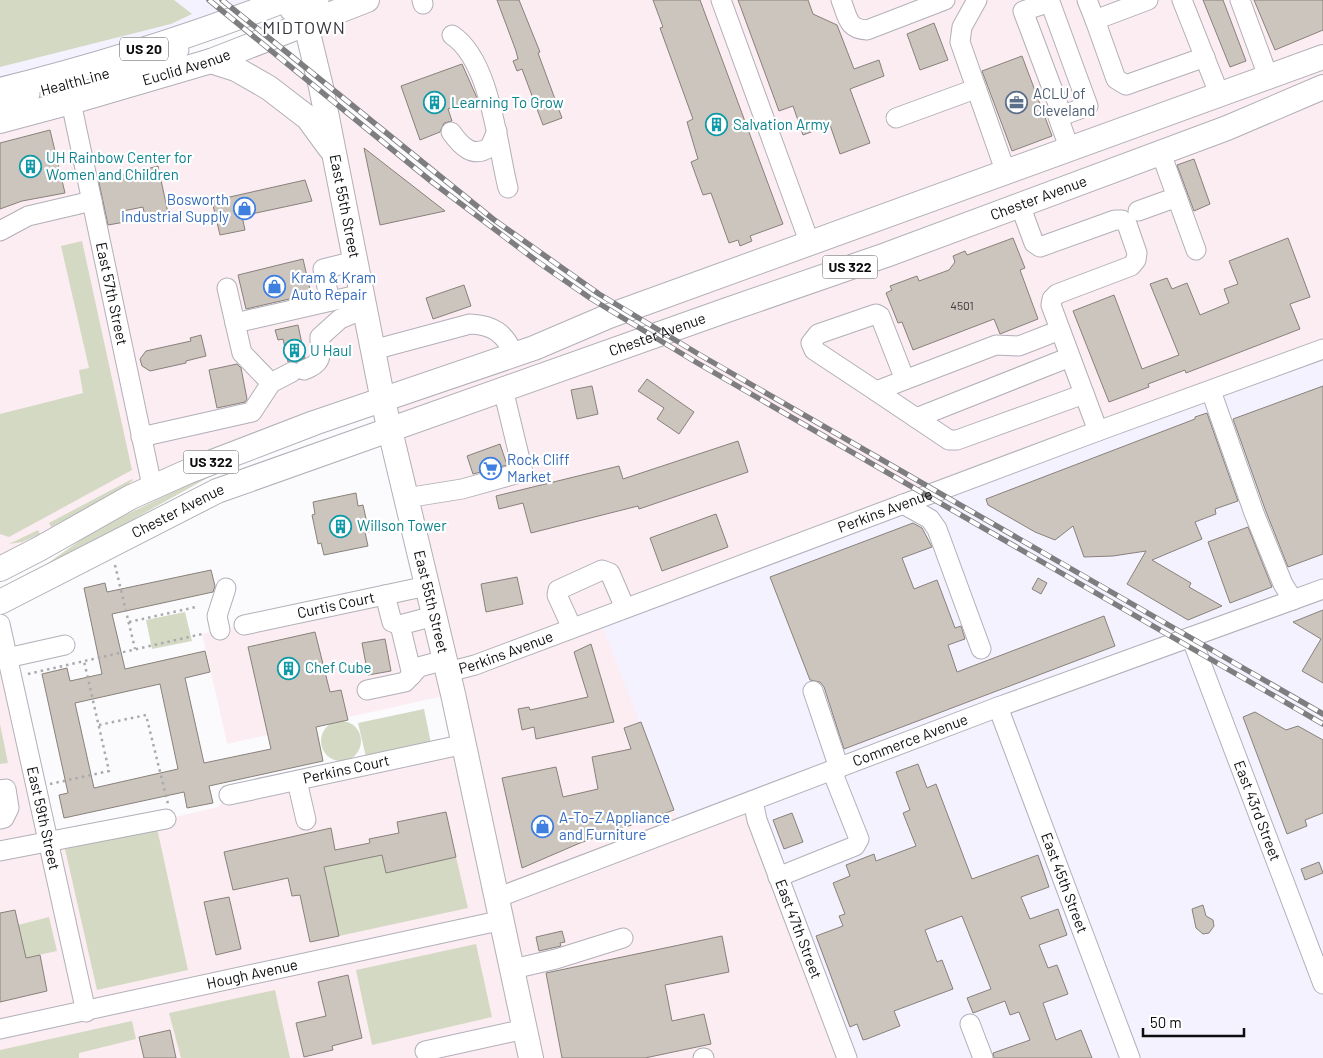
<svg xmlns="http://www.w3.org/2000/svg" width="1323" height="1058" viewBox="0 0 1323 1058" font-family="Barlow,sans-serif">
	<style>
		.commercial { fill: #fcedf2 }
		.built { fill: #f5f2ff }
		.green { fill: #d4d9c3 }
		.building { fill: #ccc5be; stroke: #88817b; fill-rule: evenodd }
		.lines { fill: none; stroke-linecap: round; stroke-linejoin: round }
		.minor-casing { stroke: #b1afb8; stroke-width: 21 }
		.major-casing { stroke: #b1afb8; stroke-width: 26 }
		.path { stroke: #aaaaad; stroke-width: 2.5; stroke-dasharray: 2.5 4; stroke-linecap: butt }
		.minor { stroke: #fff; stroke-width: 19 }
		.major { stroke: #fff; stroke-width: 24 }
		.rail-casing { stroke: #7e7e81; stroke-width: 5.5 }
		.rail { stroke: #fff; stroke-width: 4; stroke-dasharray: 11; stroke-linecap: butt }
		.labels { text-anchor: middle; stroke-width: 4.5; stroke-linejoin: round; paint-order: stroke }
		.number-label { font-size: 12px; fill: #3d3a3b }
		.shield { fill: #fff; stroke: #565557; stroke-width: 1 }
		.shield-label { font-size: 14px; font-weight: bold; fill: #0d0c0f }
		.street-label { font-size: 15px; fill: #0d0c0f; stroke: #fff }
		.service-label { font-size: 15px; fill: #4e5e75; stroke: #fff; text-anchor: start }
		.culture-label { font-size: 15px; fill: #0d838f; stroke: #fff; text-anchor: start }
		.shop-label { font-size: 15px; fill: #366cbe; stroke: #fff; text-anchor: start }
		.quarter-label { font-size: 18px; letter-spacing: 1px; fill: #38363e; stroke: #fff }
	</style>
	<rect width="100%" height="100%" fill="#fbfbfe"/>
	<polygon class="commercial" points="301,0 1323,0 1323,349 753,801 847,1058 0,1058 0,624 49,852 172,826 171,818 218,807 229,795 464,744 453,694 227,744 226,738 202,634 426,586 383,401 355,409 0,569 0,121 259,42 432,182 538,262 616,313 693,351 599,294 543,256 357,110 321,87"/>
	<g class="built">
		<polygon points="0,0 209,0 234,20 0,90"/>
		<polygon points="222,0 285,0 243,17"/>
		<polygon points="1323,349 1323,1058 847,1058 753,801 681,828 599,618"/>
	</g>
	<g class="green">
		<polygon points="0,0 174,0 192,14 171,24 0,67"/>
		<polygon points="82,241 132,470 9,537 0,534 0,414 83,393 79,370 89,368 61,246"/>
		<polygon points="211,474 211,476 42,570 41,568 96,529"/>
		<polygon points="132,479 133,480 120,491 51,527 49,523"/>
		<polygon points="38,530 40,534 22,542 9,544"/>
		<polygon points="185,612 192,641 152,649 146,620"/>
		<polygon points="424,709 431,743 366,757 358,723"/>
		<circle cx="341" cy="741" r="20"/>
		<polygon points="0,724 8,763 0,764"/>
		<polygon points="157,828 188,970 97,990 65,849"/>
		<polygon points="382,855 387,872 456,857 468,908 339,936 324,867"/>
		<polygon points="49,917 57,951 25,958 18,925"/>
		<polygon points="476,944 492,1017 372,1045 356,970"/>
		<polygon points="275,990 290,1058 181,1058 169,1013"/>
		<polygon points="132,1021 136,1039 79,1053 79,1058 0,1058 0,1050"/>
	</g>
	<g class="building">
		<polygon points="497,0 519,0 540,52 538,53 562,118 543,125 522,69 517,71 513,61 518,59 516,51"/>
		<polygon points="653,0 700,0 783,224 750,236 752,241 740,246 738,240 729,243 711,193 703,195 691,162 698,159 687,122 693,119 660,28 663,27"/>
		<polygon points="738,0 808,0 813,14 837,25 854,69 879,60 884,76 850,89 870,143 840,154 830,125 803,135 793,106 779,111"/>
		<polygon points="1203,0 1223,0 1246,61 1230,67"/>
		<polygon points="1254,0 1323,0 1323,30 1275,50"/>
		<polygon points="934,23 948,60 920,70 907,34"/>
		<polygon points="1022,56 1052,136 1012,151 982,71"/>
		<polygon points="462,64 477,98 448,109 452,121 444,123 440,132 420,140 401,86"/>
		<polygon points="50,130 65,193 22,201 0,209 0,143"/>
		<polygon points="364,148 445,211 380,225"/>
		<polygon points="1194,159 1210,204 1194,211 1177,165"/>
		<polygon points="158,166 168,213 145,217 143,207 123,211 125,222 108,225 98,178 116,177"/>
		<polygon points="305,180 312,201 242,216 245,230 220,235 212,201"/>
		<polygon points="1013,238 1025,268 1020,270 1038,319 1000,334 994,319 913,350 902,322 898,323 886,293 892,290 890,286 917,276 919,281 949,270 955,262 953,256 965,251 967,255"/>
		<polygon points="1288,238 1310,297 1290,304 1300,329 1186,373 1185,370 1148,384 1149,387 1109,402 1073,311 1114,295 1142,369 1179,355 1150,284 1167,278 1172,289 1187,283 1200,315 1229,303 1224,289 1238,284 1229,261"/>
		<polygon points="303,259 311,294 246,309 238,275"/>
		<polygon points="464,285 471,306 433,319 426,298"/>
		<polygon points="298,325 305,358 297,362 288,362 283,339 278,340 275,330"/>
		<polygon points="201,335 206,356 186,361 186,363 150,371 142,366 140,359 146,351 191,341 190,338"/>
		<polygon points="237,364 241,368 247,399 245,402 217,408 209,370"/>
		<polygon points="647,379 694,412 679,434 657,419 664,408 638,391"/>
		<polygon points="592,386 598,414 577,419 571,390"/>
		<polygon points="1323,386 1323,554 1288,567 1265,509 1233,419"/>
		<polygon points="1207,413 1238,501 1215,509 1216,514 1195,522 1202,539 1152,560 1191,583 1189,587 1222,606 1188,620 1127,584 1146,551 1113,556 1084,557 1073,526 1055,540 1035,532 988,505 986,499 1195,419 1195,417"/>
		<polygon points="738,441 748,472 639,509 638,506 531,533 523,503 499,509 496,496 619,466 623,479"/>
		<polygon points="500,444 507,465 473,474 467,456"/>
		<polygon points="356,493 358,506 363,505 369,532 365,532 368,546 324,555 321,543 318,544 312,515 315,514 313,502"/>
		<polygon points="716,514 728,547 662,571 650,538"/>
		<polygon points="913,523 922,528 932,547 902,558 914,589 937,580 955,628 961,626 965,639 948,645 957,672 1104,616 1115,646 844,749 824,687 820,682 810,680 770,577"/>
		<polygon points="1248,527 1272,587 1230,603 1208,542"/>
		<path d="M211 570 215 586 213 592 112 614 125 669 205 651 210 672 185 678 204 763 271 749 248 647 315 632 330 692 341 690 348 720 316 727 323 761 209 786 213 803 187 808 184 792 64 818 59 795 68 793 42 674 67 668 70 681 102 674 84 588 105 583 107 592ZM160 684 178 769 94 788 75 703Z"/>
		<polygon points="517,577 523,604 486,612 481,584"/>
		<polygon points="1038,578 1047,583 1041,594 1032,589"/>
		<polygon points="1323,610 1323,683 1302,671 1321,639 1293,622"/>
		<polygon points="385,639 391,671 368,675 362,643"/>
		<polygon points="591,644 614,722 536,739 534,727 522,730 518,709 529,707 530,710 588,697 574,652"/>
		<polygon points="1255,712 1286,730 1298,726 1323,740 1323,813 1305,820 1307,826 1287,834 1243,717"/>
		<polygon points="641,722 674,810 580,843 522,868 502,778 556,767 563,797 598,789 592,757 631,749 624,728"/>
		<polygon points="918,764 927,788 936,784 972,879 1038,855 1049,887 1021,897 1030,919 1058,909 1067,935 1039,945 1048,968 1057,965 1068,994 1043,1003 1056,1040 1081,1030 1092,1058 994,1058 993,1053 1030,1040 1019,1012 1010,1015 1005,1001 973,1013 967,998 991,989 962,916 925,930 937,962 942,960 953,989 894,1011 900,1026 867,1039 863,1040 857,1024 850,1027 816,936 843,926 839,916 845,914 833,883 850,876 846,865 874,854 876,861 916,846 903,813 910,810 896,772"/>
		<polygon points="446,812 456,857 386,873 382,855 324,867 339,936 310,942 300,895 292,896 288,878 233,890 224,852 331,828 335,850 370,843 369,839 399,833 397,822"/>
		<polygon points="792,813 803,842 784,849 773,820"/>
		<polygon points="1319,862 1323,873 1305,880 1301,869"/>
		<polygon points="229,897 241,949 216,955 204,902"/>
		<polygon points="1203,905 1206,916 1213,920 1214,926 1209,933 1203,934 1196,928 1192,909"/>
		<polygon points="15,910 26,958 40,955 47,991 0,1002 0,913"/>
		<polygon points="562,931 565,942 560,943 561,946 539,951 536,937"/>
		<polygon points="722,936 729,972 665,985 672,1021 704,1014 711,1044 645,1058 562,1058 546,973"/>
		<polygon points="348,975 362,1038 332,1046 333,1050 304,1057 296,1023 326,1016 318,982"/>
		<polygon points="170,1030 176,1058 144,1058 139,1037"/>
	</g>
	<g class="lines">
		<defs>
			<g id="minor">
				<polyline points="422,0 423,4"/>
				<polyline points="721,0 810,244"/>
				<path d="M841 0C848 17 847 29 867 30L945 0"/>
				<polyline points="977,0 962,27 960,42 1006,173"/>
				<polyline points="1087,0 1095,20"/>
				<polyline points="1148,0 1095,20 1116,79 1126,85 1205,57"/>
				<polyline points="1182,0 1220,96"/>
				<polyline points="1240,0 1269,79"/>
				<polyline points="290,11 319,0"/>
				<path d="M452 35C491 61 497 145 508 188"/>
				<polyline points="103,74 179,50"/>
				<polyline points="0,102 30,94"/>
				<path id="s1" d="M71 102 152 486"/>
				<polyline points="1058,117 1088,106 1050,2 1023,11 1058,104 1058,117 1070,150"/>
				<polyline points="896,118 975,89"/>
				<path d="M451 132C461 146 473 159 490 147L497 131"/>
				<polyline points="1161,153 1196,250"/>
				<polyline points="1020,205 1034,243 1040,247 1115,220 1122,220 1127,224 1137,253 1136,260 1131,266 1057,294 1052,299 1051,305 1098,431"/>
				<polyline points="1138,211 1177,197"/>
				<polyline points="0,231 28,216 92,201"/>
				<polyline points="227,288 235,323 362,294"/>
				<polyline points="330,301 323,269 355,261"/>
				<polyline points="235,323 242,353 271,383"/>
				<path d="M373 350 470 324C493 325 505 333 514 355"/>
				<path d="M304 370C324 363 320 356 320 337L340 319 364 309"/>
				<polyline points="905,380 880,316 876,314 818,334 811,343 814,350 876,391 996,345 1019,346 1060,330"/>
				<polyline points="876,391 949,440 957,440 1084,394"/>
				<polyline points="1211,391 1254,513 1283,584 1293,600"/>
				<polyline points="916,418 1070,357"/>
				<polyline points="141,437 252,412 271,383 292,372"/>
				<polyline points="406,498 462,489 523,472 503,389"/>
				<polyline points="903,504 930,519 937,529 981,649"/>
				<polyline points="385,595 392,622 400,625"/>
				<path id="s2" d="M0 624 86 1012"/>
				<path id="s3" d="M244 625 427 586"/>
				<polyline points="572,628 557,595 558,590 602,570 610,573 625,608"/>
				<polyline points="220,630 217,616 226,588"/>
				<path id="s4" d="M1191 637 1323 984"/>
				<polyline points="7,658 65,645"/>
				<path id="s5" d="M448 672 475 665 1098 431 1323 349"/>
				<polyline points="412,675 400,625 434,616"/>
				<polyline points="367,690 405,682 419,667 445,660"/>
				<polyline points="813,691 839,768"/>
				<path id="s6" d="M998 707 1130 1058"/>
				<polyline points="297,781 306,820"/>
				<polyline points="0,790 6,789 9,808 4,818 0,819"/>
				<path id="s7" d="M229 795 465 744"/>
				<path id="s8" d="M753 801 757 820 847 1058"/>
				<polyline points="0,851 166,819"/>
				<polyline points="778,877 855,846 859,839 832,771"/>
				<path id="s9" d="M499 897 998 707 1323 589"/>
				<polyline points="513,969 556,959 623,938"/>
				<polyline points="970,1024 983,1058"/>
				<path id="s10" d="M0 1029 503 920"/>
				<polyline points="425,1051 525,1029"/>
				<polyline points="703,1058 704,1058"/>
			</g>
			<g id="major">
				<path id="s11" d="M300 0 321 87 383 401 453 694 531 1058"/>
				<polyline points="211,61 236,69 269,88 308,118 330,148"/>
				<path d="M0 90C97 66 192 36 285 0"/>
				<path id="s12" d="M0 121 71 102 211 61 367 0"/>
				<polyline points="0,569 39,549 131,497 189,471 314,423 534,348 609,316 1323,57"/>
				<path id="s13" d="M0 602 217 491 727 310 886 255 1227 128 1323 87"/>
			</g>
		</defs>
		<use href="#minor" class="minor-casing"/>
		<use href="#major" class="major-casing"/>
		<g class="path">
			<polyline points="115,565 135,649"/>
			<polyline points="129,622 196,607"/>
			<polyline points="28,674 202,634"/>
			<polyline points="99,725 146,715 168,804"/>
			<polyline points="50,784 109,771 84,661"/>
		</g>
		<use href="#minor" class="minor"/>
		<use href="#major" class="major"/>
		<defs>
			<g id="rail">
				<polyline points="209,0 432,182 538,262 590,298 694,361 1323,724"/>
				<polyline points="222,0 493,219 599,294 700,355 1323,714"/>
			</g>
		</defs>
		<use href="#rail" class="rail-casing"/>
		<use href="#rail" class="rail"/>
	</g>
	<defs>
		<symbol id="building-ring" viewBox="-11 -11 22 22"><circle r="9.5" fill="#fff" stroke="#0f9aa8" stroke-width="1.5"/><path d="M-4-6H4V6H1V3H-1V6H-4ZM-2.5-4.3h1.7v1.8h-1.7ZM.8-4.3h1.7v1.8H.8ZM-2.5-1h1.7V.8h-1.7ZM.8-1h1.7V.8H.8Z" fill="#0f9aa8"/></symbol>
		<symbol id="office-ring" viewBox="-11 -11 22 22"><circle r="9.5" fill="#fff" stroke="#5c6f8a" stroke-width="1.5"/><path d="M-6-3h4V-5.5h4V-3h4V5H-6ZM-1-4.5V-3h2v-1.5ZM-6 0V1H6V0Z" fill="#5c6f8a"/></symbol>
		<symbol id="shop-ring" viewBox="-11 -11 22 22"><circle r="9.5" fill="#fff" stroke="#3f7fe0" stroke-width="1.5"/><path d="M-5-2.5h2.3a2.7 3.5 0 0 1 5.4 0H5L5.5 6h-11ZM-1.5-2.5h3a1.5 2.3 0 0 0-3 0Z" fill="#3f7fe0"/></symbol>
		<symbol id="supermarket-ring" viewBox="-11 -11 22 22"><circle r="9.5" fill="#fff" stroke="#3f7fe0" stroke-width="1.5"/><path d="M-6-5.5h2.5l.6 2H6L4.5 2H-2.5L-4.4-4H-6ZM-1.5 3.2a1.3 1.3 0 1 0 .1 0ZM3 3.2a1.3 1.3 0 1 0 .1 0Z" fill="#3f7fe0"/></symbol>
	</defs>
	<g fill-rule="evenodd">
		<use href="#building-ring" x="422" y="90" width="25" height="25"/>
		<use href="#office-ring" x="1004" y="90" width="25" height="25"/>
		<use href="#building-ring" x="704" y="112" width="25" height="25"/>
		<use href="#building-ring" x="18" y="154" width="25" height="25"/>
		<use href="#shop-ring" x="232" y="196" width="25" height="25"/>
		<use href="#shop-ring" x="262" y="274" width="25" height="25"/>
		<use href="#building-ring" x="282" y="338" width="25" height="25"/>
		<use href="#supermarket-ring" x="478" y="456" width="25" height="25"/>
		<use href="#building-ring" x="328" y="514" width="25" height="25"/>
		<use href="#building-ring" x="276" y="656" width="25" height="25"/>
		<use href="#shop-ring" x="530" y="814" width="25" height="25"/>
	</g>
	<g class="labels">
		<g class="number-label">
			<text x="962" y="310">4501</text>
		</g>
		<g class="shield">
			<rect x="120" y="37.5" width="48" height="23" rx="4"/>
			<rect x="822.5" y="255.5" width="55" height="23" rx="4"/>
			<rect x="183.5" y="450.5" width="55" height="23" rx="4"/>
		</g>
		<g class="shield-label">
			<text x="144" y="54">US 20</text>
			<text x="850" y="272">US 322</text>
			<text x="211" y="467">US 322</text>
		</g>
		<g class="street-label">
			<text dy="5" stroke="none"><textPath href="#s12" startOffset="194">Euclid Avenue</textPath></text>
			<text transform="translate(75 82) rotate(-15)" y="5">HealthLine</text>
			<text dy="5" stroke="none"><textPath href="#s13" startOffset="1116">Chester Avenue</textPath></text>
			<text dy="5" stroke="none"><textPath href="#s11" startOffset="211">East 55th Street</textPath></text>
			<text dy="5" stroke="none"><textPath href="#s1" startOffset="196">East 57th Street</textPath></text>
			<text dy="5" stroke="none"><textPath href="#s13" startOffset="711">Chester Avenue</textPath></text>
			<text dy="5" stroke="none"><textPath href="#s13" startOffset="200">Chester Avenue</textPath></text>
			<text dy="5" stroke="none"><textPath href="#s5" startOffset="466">Perkins Avenue</textPath></text>
			<text dy="5" stroke="none"><textPath href="#s11" startOffset="616">East 55th Street</textPath></text>
			<text dy="5" stroke="none"><textPath href="#s3" startOffset="94">Curtis Court</textPath></text>
			<text dy="5" stroke="none"><textPath href="#s5" startOffset="61">Perkins Avenue</textPath></text>
			<text dy="5" stroke="none"><textPath href="#s9" startOffset="440">Commerce Avenue</textPath></text>
			<text dy="5" stroke="none"><textPath href="#s7" startOffset="120">Perkins Court</textPath></text>
			<text dy="5" stroke="none"><textPath href="#s4" startOffset="186">East 43rd Street</textPath></text>
			<text dy="5" stroke="none"><textPath href="#s2" startOffset="199">East 59th Street</textPath></text>
			<text dy="5" stroke="none"><textPath href="#s6" startOffset="188">East 45th Street</textPath></text>
			<text dy="5" stroke="none"><textPath href="#s8" startOffset="136">East 47th Street</textPath></text>
			<text dy="5" stroke="none"><textPath href="#s10" startOffset="258">Hough Avenue</textPath></text>
		</g>
		<g class="service-label">
			<text x="1033" y="99">ACLU of<tspan x="1033" dy="17">Cleveland</tspan></text>
		</g>
		<g class="culture-label">
			<text x="451" y="108">Learning To Grow</text>
			<text x="733" y="130">Salvation Army</text>
			<text x="46" y="163">UH Rainbow Center for<tspan x="46" dy="17">Women and Children</tspan></text>
			<text x="310" y="356">U Haul</text>
			<text x="357" y="531">Willson Tower</text>
			<text x="305" y="673">Chef Cube</text>
		</g>
		<g class="shop-label">
			<text x="229" y="205" text-anchor="end">Bosworth<tspan x="229" dy="17">Industrial Supply</tspan></text>
			<text x="291" y="283">Kram &amp; Kram<tspan x="291" dy="17">Auto Repair</tspan></text>
			<text x="507" y="465">Rock Cliff<tspan x="507" dy="17">Market</tspan></text>
			<text x="559" y="823">A-To-Z Appliance<tspan x="559" dy="17">and Furniture</tspan></text>
		</g>
		<g class="quarter-label">
			<text x="304" y="34">MIDTOWN</text>
		</g>
	</g>
	<path d="M1143 1028v8h101v-8" fill="none" stroke="#0d0c0f" stroke-width="2.5"/>
	<text x="1150" y="1028" font-size="15" fill="#0d0c0f" stroke="#ffffff" stroke-width="4" paint-order="stroke">50 m</text>
</svg>
